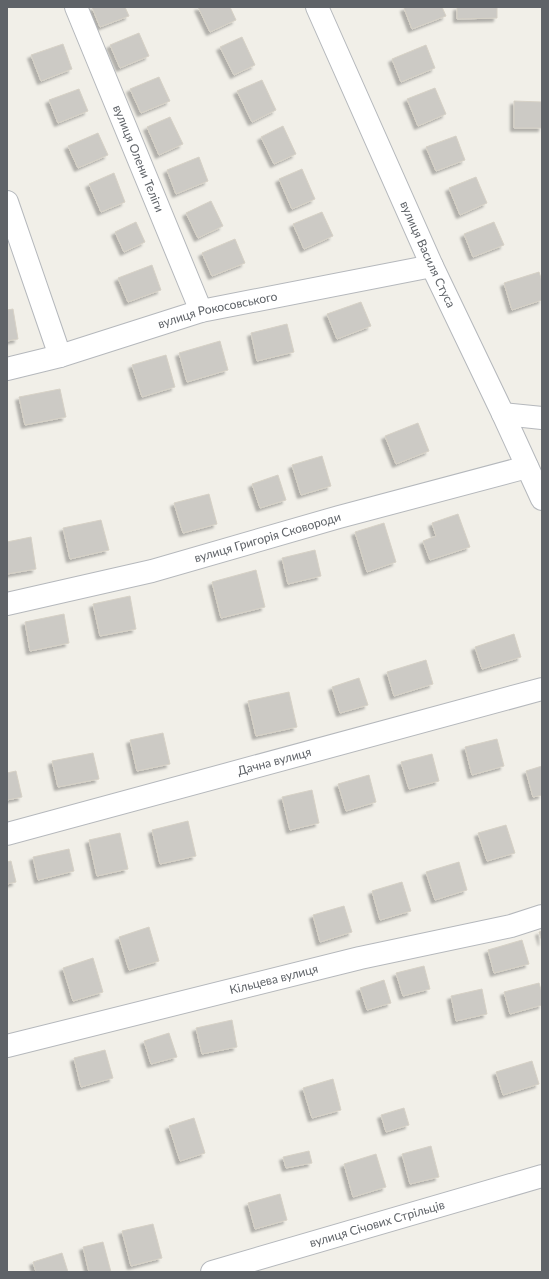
<svg xmlns="http://www.w3.org/2000/svg" width="549" height="1279" viewBox="0 0 549 1279" font-family="Lato,sans-serif">
	<style>
		.building { fill: #cccac5; stroke: #d6d1c6; filter: url(#shadow) }
		.lines { fill: none; stroke-linecap: round; stroke-linejoin: round }
		.minor-casing { stroke: #b5b8bc; stroke-width: 24 }
		.minor { stroke: #fff; stroke-width: 22 }
		.labels { text-anchor: middle; stroke-width: 3; stroke-linejoin: round; paint-order: stroke }
		.street-label { font-size: 12px; fill: #5f6368; stroke: #fff }
	</style>
	<defs>
		<filter id="shadow"><feDropShadow dx="-3.5" dy="3.5" stdDeviation="1" flood-color="#0004"/></filter>
	</defs>
	<rect width="100%" height="100%" fill="#f1efe8"/>
	<g class="building">
		<polygon points="92,7 125,7 129,16 100,27"/>
		<polygon points="198,7 230,7 236,20 210,32"/>
		<polygon points="407,7 442,7 446,16 412,29 404,8"/>
		<polygon points="457,7 497,7 497,18 457,19"/>
		<polygon points="139,33 149,56 120,68 110,45"/>
		<polygon points="242,37 255,65 234,75 220,47"/>
		<polygon points="63,44 72,69 41,81 31,55"/>
		<polygon points="426,45 435,68 401,82 392,59"/>
		<polygon points="159,77 170,101 141,113 130,89"/>
		<polygon points="262,80 276,110 252,122 237,91"/>
		<polygon points="435,88 446,114 418,126 407,99"/>
		<polygon points="79,89 88,111 58,123 49,100"/>
		<polygon points="514,101 542,102 542,128 514,128"/>
		<polygon points="170,117 183,144 159,155 147,127"/>
		<polygon points="283,126 296,154 274,164 261,137"/>
		<polygon points="98,133 108,155 78,168 68,146"/>
		<polygon points="456,136 465,160 436,171 426,147"/>
		<polygon points="199,157 208,181 176,194 167,170"/>
		<polygon points="302,169 315,199 292,209 279,179"/>
		<polygon points="114,173 125,202 101,212 89,184"/>
		<polygon points="476,177 487,203 460,215 449,188"/>
		<polygon points="211,201 223,226 198,238 186,213"/>
		<polygon points="322,212 333,236 304,249 293,224"/>
		<polygon points="136,222 145,242 124,252 115,232"/>
		<polygon points="494,222 504,245 473,257 464,234"/>
		<polygon points="235,239 245,263 212,276 202,253"/>
		<polygon points="152,265 161,290 128,302 118,278"/>
		<polygon points="539,272 542,281 542,300 512,310 504,283"/>
		<polygon points="361,302 371,326 337,339 327,314"/>
		<polygon points="13,309 18,339 7,341 7,310"/>
		<polygon points="287,324 294,352 257,361 251,333"/>
		<polygon points="220,341 228,370 187,382 179,353"/>
		<polygon points="166,355 175,387 142,397 132,365"/>
		<polygon points="60,389 66,417 25,425 19,397"/>
		<polygon points="418,423 429,451 396,464 385,436"/>
		<polygon points="322,456 331,486 301,495 292,465"/>
		<polygon points="278,475 286,500 260,508 252,484"/>
		<polygon points="209,494 217,524 183,533 174,503"/>
		<polygon points="458,514 470,547 430,560 423,541 436,536 432,523"/>
		<polygon points="101,520 109,550 70,559 63,528"/>
		<polygon points="384,523 396,562 367,572 355,532"/>
		<polygon points="31,537 36,569 7,574 7,542"/>
		<polygon points="315,550 321,576 288,584 282,558"/>
		<polygon points="256,570 265,607 221,618 212,582"/>
		<polygon points="130,596 136,629 100,636 93,604"/>
		<polygon points="64,614 69,643 30,651 25,622"/>
		<polygon points="514,634 521,657 482,669 475,647"/>
		<polygon points="426,660 433,684 394,696 387,672"/>
		<polygon points="359,678 368,705 340,713 332,687"/>
		<polygon points="289,692 297,727 256,736 248,701"/>
		<polygon points="163,733 170,764 137,771 130,740"/>
		<polygon points="497,739 504,766 472,775 465,747"/>
		<polygon points="93,753 99,779 58,787 52,761"/>
		<polygon points="432,754 439,781 409,789 401,762"/>
		<polygon points="542,766 542,795 533,797 526,771"/>
		<polygon points="16,771 22,797 7,800 7,773"/>
		<polygon points="369,775 376,802 346,811 338,784"/>
		<polygon points="312,790 319,823 290,830 282,797"/>
		<polygon points="188,821 196,856 160,864 152,830"/>
		<polygon points="506,825 515,853 487,861 478,833"/>
		<polygon points="120,833 128,869 97,876 89,840"/>
		<polygon points="69,849 74,871 38,880 33,857"/>
		<polygon points="11,861 16,882 7,884 7,862"/>
		<polygon points="459,862 467,890 435,900 426,872"/>
		<polygon points="402,882 411,911 380,920 372,891"/>
		<polygon points="344,906 352,932 320,942 313,915"/>
		<polygon points="149,927 159,961 129,970 119,937"/>
		<polygon points="542,931 542,942 539,932"/>
		<polygon points="522,940 529,964 494,973 488,950"/>
		<polygon points="93,958 103,992 73,1001 63,968"/>
		<polygon points="424,966 430,989 403,996 396,973"/>
		<polygon points="384,980 391,1003 367,1010 360,988"/>
		<polygon points="539,983 542,993 542,1005 510,1014 504,992"/>
		<polygon points="482,989 487,1014 456,1021 451,996"/>
		<polygon points="232,1020 237,1047 202,1054 196,1028"/>
		<polygon points="169,1033 177,1057 151,1064 144,1041"/>
		<polygon points="105,1050 113,1078 81,1087 74,1058"/>
		<polygon points="532,1061 539,1084 503,1095 496,1072"/>
		<polygon points="333,1079 341,1110 312,1118 303,1088"/>
		<polygon points="404,1108 409,1125 386,1132 381,1115"/>
		<polygon points="194,1118 205,1153 180,1161 169,1126"/>
		<polygon points="431,1146 439,1177 410,1184 402,1154"/>
		<polygon points="309,1151 312,1163 286,1168 283,1157"/>
		<polygon points="376,1154 386,1187 353,1197 344,1164"/>
		<polygon points="280,1194 287,1220 255,1229 248,1203"/>
		<polygon points="153,1224 162,1258 131,1266 122,1231"/>
		<polygon points="103,1242 111,1272 89,1272 83,1247"/>
		<polygon points="62,1253 68,1272 36,1272 33,1262"/>
	</g>
	<g class="lines">
		<defs>
			<g id="minor">
				<path id="s1" d="M76 7 201 311"/>
				<path id="s2" d="M317 7 432 266 503 414 542 499"/>
				<polyline points="7,202 60,356"/>
				<path id="s3" d="M7 369 60 356 201 311 432 266"/>
				<polyline points="503,414 542,418"/>
				<path id="s4" d="M7 604 152 571 339 517 527 467"/>
				<path id="s5" d="M7 834 542 689"/>
				<path id="s6" d="M7 1046 360 958 511 926 542 916"/>
				<path id="s7" d="M212 1272 542 1176"/>
			</g>
		</defs>
		<use href="#minor" class="minor-casing"/>
		<use href="#minor" class="minor"/>
	</g>
	<g class="labels">
		<g class="street-label">
			<text dy="4" stroke="none"><textPath href="#s1" startOffset="164">вулиця Олени Теліги</textPath></text>
			<text dy="4" stroke="none"><textPath href="#s2" startOffset="271">вулиця Василя Стуса</textPath></text>
			<text dy="4" stroke="none"><textPath href="#s3" startOffset="219">вулиця Рокосовського</textPath></text>
			<text dy="4" stroke="none"><textPath href="#s4" startOffset="269">вулиця Григорія Сковороди</textPath></text>
			<text dy="4" stroke="none"><textPath href="#s5" startOffset="277">Дачна вулиця</textPath></text>
			<text dy="4" stroke="none"><textPath href="#s6" startOffset="275">Кільцева вулиця</textPath></text>
			<text dy="4" stroke="none"><textPath href="#s7" startOffset="172">вулиця Січових Стрільців</textPath></text>
		</g>
	</g>
	<rect width="549" height="1279" fill="none" stroke="#5f6368" stroke-width="16"/>
</svg>
